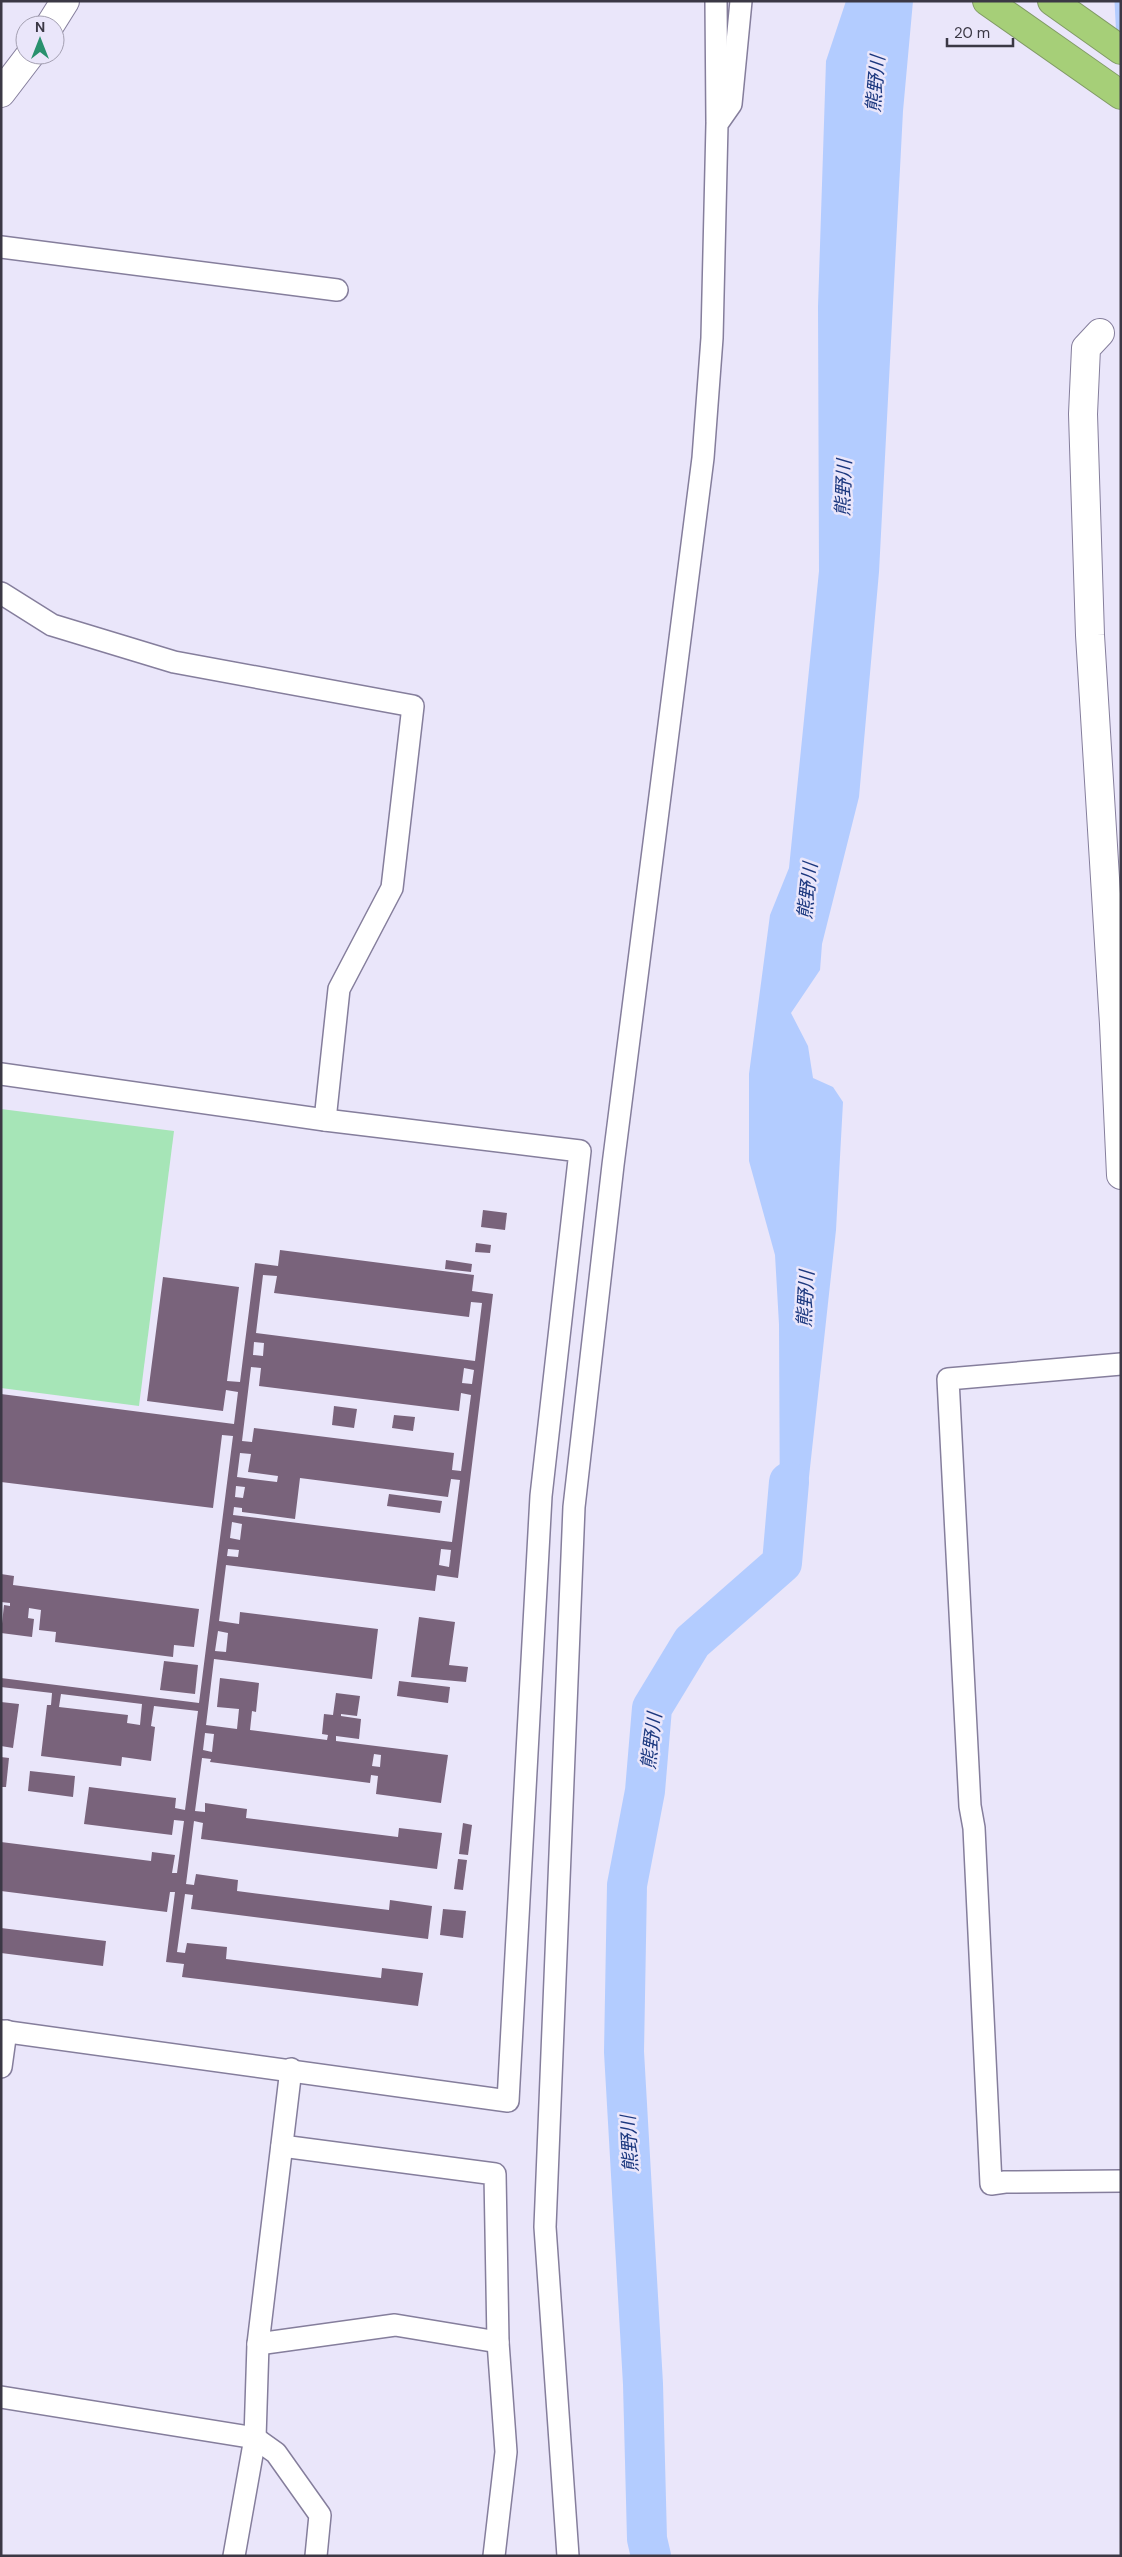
<svg xmlns="http://www.w3.org/2000/svg" width="1122" height="2557" viewBox="0 0 1122 2557" font-family="'DM Sans','Noto Sans JP',sans-serif">
	<style>
		.green { fill: #a6e5b7 }
		.water { fill: #b3ccff }
		.lines { fill: none; stroke-linecap: round; stroke-linejoin: round }
		.stream { stroke: #b3ccff; stroke-width: 7 }
		.river { stroke: #b3ccff; stroke-width: 40 }
		.building { fill: #79637b; fill-rule: evenodd }
		.street-casing { stroke: #857e9c; stroke-width: 24 }
		.secondary-casing { stroke: #857e9c; stroke-width: 30 }
		.highway-casing { stroke: #819a66; stroke-width: 30 }
		.street { stroke: #fff; stroke-width: 21 }
		.secondary { stroke: #fff; stroke-width: 28 }
		.highway { stroke: #a6cf78; stroke-width: 28 }
		.labels { text-anchor: middle; stroke-width: 5; stroke-linejoin: round; paint-order: stroke }
		.water-label { font-size: 19px; font-style: italic; fill: #1c387f; stroke: #eae6fa }
	</style>
	<rect width="100%" height="100%" fill="#eae6fa"/>
	<polygon class="green" points="1,1109 174,1131 139,1406 1,1388"/>
	<polygon class="water" points="846,1 913,1 903,111 879,572 859,797 822,944 820,970 791,1013 808,1046 813,1078 833,1087 843,1102 836,1230 801,1550 780,1535 779,1324 775,1255 749,1161 749,1074 770,915 789,868 819,571 818,307 826,61"/>
	<g class="lines">
		<polyline class="stream" points="1118,1 1120,40"/>
		<polyline class="river" points="651,2556 647,2539 643,2384 624,2052 627,1885 645,1791 652,1708 692,1642 782,1563 789,1482"/>
	</g>
	<g class="building">
		<polygon points="483,1210 507,1213 505,1230 481,1227"/>
		<polygon points="476,1243 491,1245 490,1253 475,1252"/>
		<path d="M280 1250 474 1275 472 1291 493 1294 458 1578 437 1575 435 1591 226 1565 219 1621 239 1624 240 1612 378 1629 372 1679 214 1659 206 1725 237 1729 239 1709 217 1707 220 1678 259 1683 256 1712 252 1711 250 1730 327 1740 328 1735 322 1734 324 1714 333 1715 336 1693 360 1696 357 1716 341 1714V1716L361 1719 359 1739 336 1736V1741L448 1755 441 1803 376 1794 378 1776 371 1775 370 1783 210 1762 211 1759 202 1758 195 1811 205 1812V1803L247 1809 246 1818 398 1837 399 1828 442 1833 437 1869 201 1839 203 1823 194 1821 186 1884 194 1885 196 1874 238 1880 237 1891 389 1910 390 1900 432 1906 428 1939 191 1909 193 1895 185 1894 177 1952 185 1953 187 1943 227 1947 226 1959 381 1978 382 1968 423 1973 418 2006 182 1977 184 1964 166 1962 175 1892H170L167 1912 1 1891V1842L151 1861 152 1852 175 1855 172 1873H177L184 1821 174 1820 172 1835 84 1824 89 1787 176 1798 175 1808 185 1810 198 1711 154 1706 151 1726 155 1727 151 1761 122 1757 121 1766 41 1756 47 1705H51L52 1693 1 1687V1678L199 1703 233 1436 222 1435 213 1508 1 1482V1394L234 1424 238 1392 226 1390 223 1411 147 1401 163 1277 239 1287 227 1381 240 1382 255 1263 278 1266ZM263 1275 277 1276 274 1293 469 1317 471 1302 482 1303 475 1361 256 1333ZM254 1342 264 1343 263 1356 253 1355ZM251 1367 261 1368 259 1386 459 1411 461 1393 471 1395 461 1471 452 1470 454 1453 254 1428 252 1442 242 1441ZM464 1368 474 1370 472 1384 462 1383ZM240 1453 251 1454 248 1472 278 1476 277 1482 237 1477ZM300 1478 448 1497 451 1479 460 1480 452 1542 233 1515 234 1507 242 1508V1512L295 1519ZM236 1486 245 1487 243 1498 235 1497ZM232 1522 242 1524 240 1540 230 1538ZM228 1549 239 1550 238 1557 227 1556ZM441 1549 451 1550 449 1567 439 1565ZM218 1631 228 1633 226 1652 215 1651ZM61 1694 142 1704 140 1725 127 1723 128 1715 59 1707ZM205 1733 214 1734 212 1752 203 1750ZM374 1754 381 1755 380 1767 372 1766Z"/>
		<polygon points="446,1260 472,1264 471,1272 445,1269"/>
		<polygon points="334,1406 357,1409 354,1428 332,1425"/>
		<polygon points="394,1415 415,1417 413,1431 392,1428"/>
		<polygon points="389,1494 442,1501 440,1513 387,1506"/>
		<polygon points="1,1574 14,1576 13,1585 199,1609 194,1647 174,1645 173,1657 55,1642 56,1632 39,1630 41,1610 29,1608 28,1618 34,1619 32,1637 1,1633 4,1605 10,1606 10,1603 1,1602"/>
		<polygon points="419,1617 455,1622 449,1665 468,1667 466,1682 411,1677"/>
		<polygon points="164,1661 198,1665 195,1694 160,1690"/>
		<polygon points="399,1681 450,1687 448,1703 397,1696"/>
		<polygon points="1,1702 19,1704 13,1748 1,1746"/>
		<polygon points="1,1757 9,1758 6,1787 1,1787"/>
		<polygon points="30,1771 75,1776 73,1797 28,1791"/>
		<polygon points="463,1823 472,1825 468,1855 459,1854"/>
		<polygon points="458,1859 467,1860 463,1890 454,1889"/>
		<polygon points="443,1909 466,1911 463,1938 440,1935"/>
		<polygon points="1,1928 106,1941 103,1966 1,1953"/>
	</g>
	<g class="lines">
		<defs>
			<g id="street">
				<polyline points="716,1 717,121"/>
				<polyline points="1,247 337,290"/>
				<polyline points="1,593 52,625 174,662 413,706 392,888 339,989 325,1120"/>
				<polyline points="1,1074 325,1120 580,1151 541,1496 508,2101 1,2031"/>
				<polyline points="1121,1364 948,1379 970,1806 974,1828 991,2184 1005,2182 1121,2181"/>
				<polyline points="1,2067 6,2031"/>
				<polyline points="282,2146 495,2174 498,2342 506,2452 494,2556"/>
				<polyline points="258,2344 395,2325 498,2342"/>
				<polyline points="1,2397 255,2438 276,2453 320,2515 316,2556"/>
				<polyline points="234,2556 255,2438 258,2344 291,2069"/>
				<polyline points="568,2556 545,2227 574,1507 613,1165 703,458 712,338 717,124 731,104 741,1"/>
			</g>
			<g id="secondary">
				<polyline points="50,25 65,1"/>
				<polyline points="1,93 30,55"/>
				<polyline points="1100,333 1086,348 1083,414 1090,635 1114,1024 1121,1175"/>
			</g>
			<g id="highway">
				<polyline points="987,1 1121,95"/>
				<polyline points="1052,1 1121,50"/>
			</g>
		</defs>
		<use href="#street" class="street-casing"/>
		<use href="#secondary" class="secondary-casing"/>
		<use href="#highway" class="highway-casing"/>
		<use href="#street" class="street"/>
		<use href="#secondary" class="secondary"/>
		<use href="#highway" class="highway"/>
	</g>
	<g class="labels">
		<g class="water-label">
			<text transform="translate(875 84) rotate(-85)" y="7">熊野川</text>
			<text transform="translate(843 488) rotate(-88)" y="7">熊野川</text>
			<text transform="translate(807 891) rotate(-84)" y="7">熊野川</text>
			<text transform="translate(805 1299) rotate(-87)" y="7">熊野川</text>
			<text transform="translate(651 1741) rotate(-83)" y="7">熊野川</text>
			<text transform="translate(629 2144) rotate(-93)" y="7">熊野川</text>
		</g>
	</g>
	<rect width="1122" height="2557" fill="none" stroke="#3b3845" stroke-width="5"/>
	<g transform="translate(40 40)"><circle r="24" fill="#eae6fa" stroke="#a4a0b2"/>
	<path d="M0-4L9 19L0 12L-9 19Z" fill="#29916e"/>
	<text y="-8" font-size="14" font-weight="bold" text-anchor="middle" fill="#3b3845">N</text>
	</g>
	<path d="M947 38v8h66v-8" fill="none" stroke="#3b3845" stroke-width="2.5"/>
	<text x="954" y="38" font-size="15" fill="#3b3845" stroke="#eae6fa" stroke-width="4" paint-order="stroke">20 m</text>
</svg>
